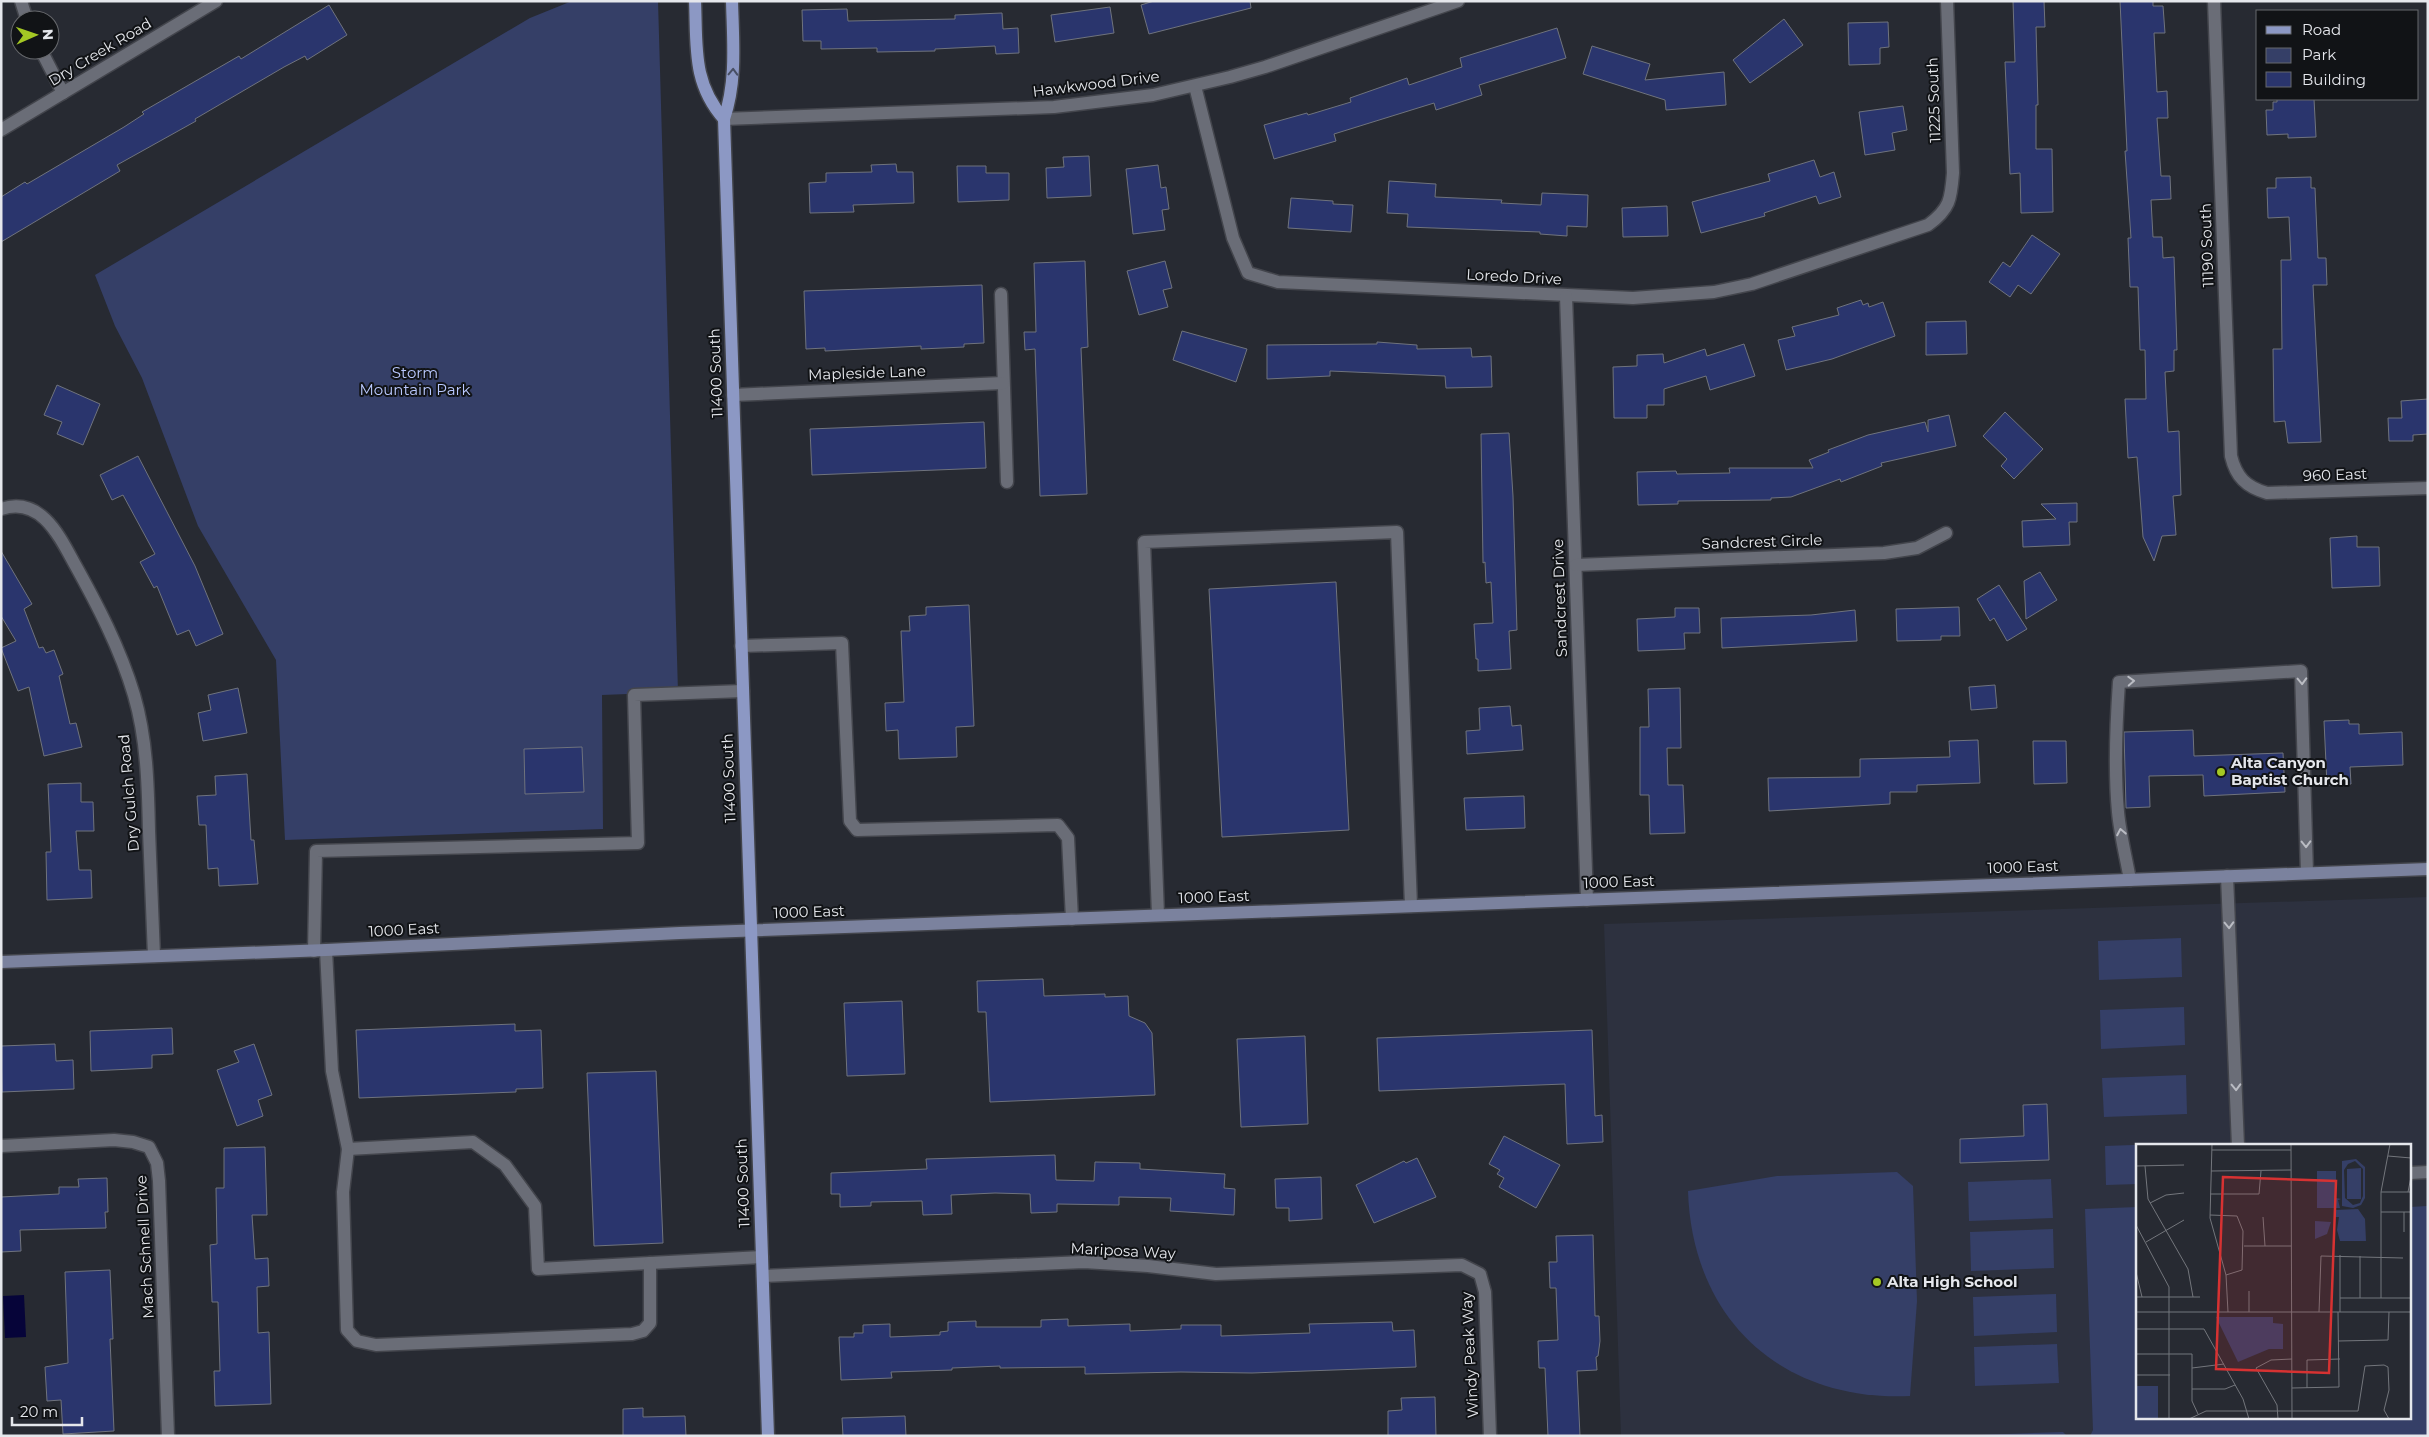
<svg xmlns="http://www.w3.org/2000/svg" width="2429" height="1437" viewBox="0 0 2429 1437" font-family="Montserrat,sans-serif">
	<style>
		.built { fill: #2d313f; fill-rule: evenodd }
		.green { fill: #353f67 }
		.water { fill: #060439 }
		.building { fill: #2a356d; stroke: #6f737d }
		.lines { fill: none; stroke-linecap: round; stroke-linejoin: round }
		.lane-casing { stroke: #43454c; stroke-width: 15 }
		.street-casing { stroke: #43454c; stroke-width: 15 }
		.secondary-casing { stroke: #43454c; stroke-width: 15 }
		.primary-casing { stroke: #43454c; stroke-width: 15 }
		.lane { stroke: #6a6d77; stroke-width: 12 }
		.street { stroke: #6a6d77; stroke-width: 12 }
		.secondary { stroke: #7b829e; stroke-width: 12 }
		.primary { stroke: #8c98c4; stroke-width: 12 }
		.oneway { stroke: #484f64 }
		.oneway2 { stroke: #babcc3 }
		.poi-dot { fill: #a4c824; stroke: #111316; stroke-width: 2 }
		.labels { text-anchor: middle; stroke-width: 4; stroke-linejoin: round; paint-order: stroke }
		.street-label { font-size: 15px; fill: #e5e7ec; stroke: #111316 }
		.park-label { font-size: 15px; fill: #bac9ff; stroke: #111316 }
		.poi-label { font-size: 15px; font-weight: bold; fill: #e5e7ec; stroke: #111316; text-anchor: start }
		.inset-road { fill: none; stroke: #73767c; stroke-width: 1 }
		.view { fill: #d73232; fill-opacity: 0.15; stroke: #d73232; stroke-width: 2.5 }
		.inset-edge { fill: none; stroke: #e5e7ec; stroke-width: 2.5 }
	</style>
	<rect width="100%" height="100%" fill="#272a32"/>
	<path class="built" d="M2428 897V1436H1621L1604 924ZM2138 1146H2410V1418H2138Z"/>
	<g class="green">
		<polygon points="572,1 658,1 678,692 602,695 603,829 285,840 276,660 198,526 142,378 115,326 95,275 530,18"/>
		<polygon points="2181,938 2182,977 2099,980 2098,941"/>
		<polygon points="2184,1007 2185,1045 2101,1049 2100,1010"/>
		<polygon points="2186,1075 2187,1114 2104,1117 2102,1078"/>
		<polygon points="2188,1143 2188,1146 2138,1146 2138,1184 2106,1185 2105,1146"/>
		<path d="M1897 1172 1913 1186 1917 1301 1910 1396C1781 1402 1692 1319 1688 1191L1777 1176Z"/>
		<polygon points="2051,1179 2053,1218 1969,1221 1968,1182"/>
		<polygon points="2428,1197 2428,1436 2090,1436 2093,1430 2085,1209 2138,1207 2138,1418 2410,1418 2410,1207 2427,1206"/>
		<polygon points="2053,1229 2054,1268 1971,1271 1970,1232"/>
		<polygon points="2056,1294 2057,1332 1974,1336 1973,1297"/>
		<polygon points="2057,1344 2059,1383 1975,1386 1974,1347"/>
		<polygon points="2063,1432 2067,1436 1980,1435"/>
	</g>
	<polygon class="water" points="24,1295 26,1337 5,1338 3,1296"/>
	<g class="building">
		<polygon points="1154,1 1250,1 1251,8 1149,34 1141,5"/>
		<polygon points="2013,1 2044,1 2045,27 2036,27 2038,105 2036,105 2036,149 2052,149 2053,212 2021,213 2020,173 2010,174 2005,62 2015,62"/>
		<polygon points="2120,1 2153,1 2153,6 2163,6 2165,33 2154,33 2157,92 2167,91 2168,118 2157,118 2161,176 2170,176 2171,199 2151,200 2153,237 2162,237 2163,258 2174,257 2177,350 2174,350 2174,371 2165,372 2168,432 2179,431 2181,495 2173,496 2176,535 2162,536 2154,561 2143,537 2137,457 2128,458 2125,399 2146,399 2145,350 2140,350 2138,287 2130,287 2128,238 2131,238 2125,151 2127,151"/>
		<polygon points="329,5 347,35 307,60 305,56 284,67 195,119 196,121 117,165 120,171 1,242 1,197 25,182 27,184 124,127 144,114 142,112 239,56 241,59"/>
		<polygon points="1110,7 1114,33 1055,42 1051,15"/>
		<polygon points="847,9 848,21 955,19 955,15 1002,13 1003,29 1018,28 1019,53 996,54 995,46 935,49 935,51 877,52 877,48 821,49 821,41 803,41 802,10"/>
		<polygon points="1784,19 1803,45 1750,83 1733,60"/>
		<polygon points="1888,22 1889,47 1880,48 1880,64 1849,65 1848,23"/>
		<polygon points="1557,28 1566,58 1479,85 1482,95 1436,110 1434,103 1334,134 1336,141 1274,159 1264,125 1307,113 1308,115 1351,102 1350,98 1407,78 1409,85 1462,67 1460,58"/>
		<polygon points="1592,46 1650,64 1645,80 1724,72 1726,105 1666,110 1665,100 1583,74"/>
		<polygon points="2277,99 2314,99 2316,137 2288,138 2288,134 2267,135 2266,110 2273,110 2273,102 2277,102"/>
		<polygon points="1903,106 1907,130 1892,133 1895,150 1865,155 1859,112"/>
		<polygon points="1089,156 1091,196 1047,198 1046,168 1064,167 1063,157"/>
		<polygon points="1814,160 1820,177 1834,172 1841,197 1819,204 1816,196 1764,213 1765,216 1701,233 1692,202 1770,181 1768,174"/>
		<polygon points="896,164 897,172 913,172 914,203 853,205 854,212 810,213 809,183 826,182 826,173 872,172 871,165"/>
		<polygon points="1158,165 1161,188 1166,187 1169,209 1162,210 1165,230 1133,234 1126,169"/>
		<polygon points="957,166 986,166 986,173 1009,173 1009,200 958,202"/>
		<polygon points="2311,177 2311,188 2315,188 2318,258 2326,258 2327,285 2313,285 2321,442 2288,443 2285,421 2274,422 2273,349 2282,349 2281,260 2291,260 2289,217 2268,218 2267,188 2276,188 2276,178"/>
		<polygon points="1389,181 1436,184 1435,197 1502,200 1501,203 1541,205 1542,193 1588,195 1587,227 1567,226 1567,236 1540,234 1540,232 1407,227 1408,214 1387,213"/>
		<polygon points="1291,198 1333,201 1333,204 1353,205 1351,232 1288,228"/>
		<polygon points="1667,206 1668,236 1623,237 1622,208"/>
		<polygon points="2032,235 2060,254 2031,294 2018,285 2010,297 1989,282 2003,262 2010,267"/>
		<polygon points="1085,261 1088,347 1081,348 1087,494 1040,496 1035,349 1025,350 1024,332 1036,332 1034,263"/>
		<polygon points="1165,261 1172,288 1163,290 1168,307 1139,315 1127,271"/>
		<polygon points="982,285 984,343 964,344 964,347 921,349 921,346 825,351 825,348 806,349 804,291"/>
		<polygon points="1861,300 1863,305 1868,303 1869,307 1883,302 1895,336 1832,359 1786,370 1778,340 1795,336 1792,327 1839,315 1837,308"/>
		<polygon points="1966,321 1967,354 1926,355 1926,322"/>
		<polygon points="1182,331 1247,349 1236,382 1173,360"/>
		<polygon points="1377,342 1417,345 1417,349 1471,348 1472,357 1491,356 1492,387 1446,388 1445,376 1330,371 1330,376 1267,379 1267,345 1377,344"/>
		<polygon points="1744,344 1755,376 1710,390 1706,376 1664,389 1664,405 1647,405 1647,418 1614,418 1613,367 1637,366 1637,355 1663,354 1664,363 1705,349 1707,356"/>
		<polygon points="57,385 100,404 83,445 57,434 62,422 44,415"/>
		<polygon points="2428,399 2428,434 2413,435 2413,441 2389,441 2388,418 2402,418 2401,401"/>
		<polygon points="2005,412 2043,449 2014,479 2001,466 2007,459 1983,436"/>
		<polygon points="1949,415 1956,446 1881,463 1882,466 1841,482 1840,479 1791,497 1771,498 1771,500 1678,501 1678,504 1638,505 1637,472 1676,471 1677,474 1730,473 1729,468 1813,468 1809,460 1829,452 1828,450 1868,435 1925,422 1928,432 1928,420"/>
		<polygon points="984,422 986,468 812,475 810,429"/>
		<polygon points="1509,433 1513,496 1517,630 1509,631 1511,669 1478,671 1478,659 1476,659 1474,624 1493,623 1491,582 1486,583 1485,562 1483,563 1481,434"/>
		<polygon points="138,456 195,566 223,634 196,646 189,630 177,635 157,586 154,588 140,562 155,554 123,495 112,500 100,475"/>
		<polygon points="2077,503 2077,522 2069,522 2070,545 2023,547 2022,521 2056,519 2041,504"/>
		<polygon points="2357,536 2357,547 2379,547 2380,586 2332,588 2330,538"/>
		<polygon points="1,551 32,604 24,609 39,648 43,647 46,653 54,650 63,674 59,676 70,724 76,723 82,747 44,756 29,687 18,691 1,648 16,641 1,616"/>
		<polygon points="2040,572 2057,600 2026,619 2024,581"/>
		<polygon points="1336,582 1349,830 1222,837 1209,589"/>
		<polygon points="1999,585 2027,629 2007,641 1994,618 1990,621 1977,599"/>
		<polygon points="969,605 974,726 956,727 957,757 899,759 898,730 886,731 885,703 904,702 901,631 910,631 909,616 926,615 926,607"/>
		<polygon points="1959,607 1960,636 1941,636 1941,640 1897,641 1896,609"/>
		<polygon points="1675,608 1699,608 1700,633 1684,633 1685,649 1638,651 1637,619 1675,617"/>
		<polygon points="1855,610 1857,641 1722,648 1721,618 1811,615"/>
		<polygon points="1995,685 1997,708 1971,710 1969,687"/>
		<polygon points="238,688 247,733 203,741 198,713 211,710 208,695"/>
		<polygon points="1680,688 1681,748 1667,748 1668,785 1683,785 1685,833 1650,834 1649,795 1640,795 1640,727 1649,727 1648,689"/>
		<polygon points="1510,706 1512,726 1521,725 1523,750 1467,754 1466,731 1480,730 1479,708"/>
		<polygon points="2349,720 2349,724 2359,724 2359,734 2402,732 2403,765 2350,767 2351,784 2327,785 2324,721"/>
		<polygon points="2193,730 2194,756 2283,753 2285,792 2204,796 2203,775 2149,776 2150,807 2126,808 2124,732"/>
		<polygon points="1978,740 1980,783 1917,785 1917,792 1890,792 1890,804 1769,811 1768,778 1860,777 1860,759 1950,757 1949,741"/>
		<polygon points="2033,741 2066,741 2067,783 2034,784"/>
		<polygon points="582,747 584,792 525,794 524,749"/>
		<polygon points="247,774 251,840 254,840 258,884 219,886 218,868 208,869 206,825 199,825 197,796 216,795 215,776"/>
		<polygon points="81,783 81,802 93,802 94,831 76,831 79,870 91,870 92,898 47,900 46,852 51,852 48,784"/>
		<polygon points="1524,796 1525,828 1466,830 1464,798"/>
		<polygon points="1043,979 1044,996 1105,994 1105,997 1128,996 1129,1016 1145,1023 1152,1033 1155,1095 990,1102 986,1012 978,1012 977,981"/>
		<polygon points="902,1001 905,1074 847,1076 844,1003"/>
		<polygon points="515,1024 515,1031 541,1030 543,1088 516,1089 516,1092 359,1098 356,1030"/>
		<polygon points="172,1028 173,1054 152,1055 152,1068 91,1071 90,1031"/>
		<polygon points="1592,1030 1595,1116 1602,1115 1603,1142 1567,1144 1565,1084 1379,1091 1377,1038"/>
		<polygon points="1305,1036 1308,1124 1241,1127 1237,1039"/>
		<polygon points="55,1044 56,1061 73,1060 74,1089 2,1092 1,1046"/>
		<polygon points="254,1044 272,1095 258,1100 263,1116 237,1126 217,1070 239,1062 234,1051"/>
		<polygon points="656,1071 663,1243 594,1246 587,1073"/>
		<polygon points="2047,1104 2049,1160 1960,1163 1960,1139 2024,1136 2023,1105"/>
		<polygon points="1504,1136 1560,1165 1536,1208 1499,1187 1504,1178 1497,1174 1500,1170 1489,1164"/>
		<polygon points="265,1147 267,1215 252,1215 255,1259 268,1258 269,1286 257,1287 258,1333 269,1332 271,1404 215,1406 214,1371 220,1371 218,1302 212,1302 210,1245 217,1244 216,1188 224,1188 224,1148"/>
		<polygon points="1055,1155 1056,1180 1094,1181 1095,1162 1140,1163 1140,1169 1225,1174 1224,1188 1235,1189 1234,1215 1170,1211 1171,1198 1119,1197 1119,1205 1057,1204 1057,1212 1031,1213 1030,1194 995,1193 951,1195 952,1214 923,1215 922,1201 871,1202 871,1206 840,1207 840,1194 831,1194 831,1173 927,1169 926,1159"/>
		<polygon points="1417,1158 1436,1197 1374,1223 1356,1185 1404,1161 1406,1163"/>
		<polygon points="1321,1177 1322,1219 1289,1221 1289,1208 1276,1208 1275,1179"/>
		<polygon points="107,1178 108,1212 105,1212 106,1228 20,1230 21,1251 1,1252 1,1197 59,1194 59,1187 79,1187 78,1179"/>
		<polygon points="1593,1235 1595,1316 1599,1316 1600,1341 1598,1356 1596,1357 1597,1370 1577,1371 1580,1436 1548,1436 1545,1368 1539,1368 1538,1341 1558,1340 1556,1288 1550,1288 1549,1262 1557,1262 1556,1236"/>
		<polygon points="110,1270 113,1339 110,1339 114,1431 63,1434 61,1400 47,1401 45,1367 68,1363 65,1272"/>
		<polygon points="1068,1319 1068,1326 1130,1324 1130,1331 1181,1329 1181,1325 1221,1325 1221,1336 1310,1333 1309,1324 1392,1322 1393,1331 1414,1330 1416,1367 1252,1373 1181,1372 1085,1374 1085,1367 1000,1368 1000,1366 952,1368 952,1370 891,1372 892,1378 841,1380 839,1337 854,1337 854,1333 863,1333 863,1325 890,1324 890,1337 940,1335 940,1332 948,1331 948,1322 976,1321 976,1327 1041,1327 1041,1320"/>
		<polygon points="1435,1397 1436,1436 1388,1436 1388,1411 1402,1410 1401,1398"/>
		<polygon points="643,1408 643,1417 685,1416 686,1436 623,1436 623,1409"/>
		<polygon points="905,1416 906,1436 843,1436 842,1418"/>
	</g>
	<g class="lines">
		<defs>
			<g id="lane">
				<polyline points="741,646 842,643 850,821 857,830 1058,825 1068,838 1072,919"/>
				<polyline points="2227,876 2238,1146"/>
				<path d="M2130 880C2126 857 2120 834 2118 812 2114 769 2116 725 2119 682L2301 671 2307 873"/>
				<polyline points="1158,915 1144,542 1397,532 1411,906"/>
				<polyline points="326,950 332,1071 348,1149 473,1142 505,1165 535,1206 538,1269 762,1257"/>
				<polyline points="314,951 316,851 638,843 634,695 743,691"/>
				<polyline points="348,1149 343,1192 347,1330 357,1341 376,1345 632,1334 643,1331 650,1323 650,1263"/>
				<polyline points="2410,1173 2428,1172"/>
			</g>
			<g id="street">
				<polyline points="21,1 27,20"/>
				<path d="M2214 1 2231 456C2236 477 2246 487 2267 493L2428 488"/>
				<polyline points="41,50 63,93"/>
				<path d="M1195 86 1233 238 1248 273 1278 282 1633 298 1714 292 1752 284 1928 225C1950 209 1951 199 1953 173L1947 1"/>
				<polyline points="724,119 1054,107 1153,95 1230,77 1265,67 1458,1"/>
				<polyline points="1,130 216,1"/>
				<polyline points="1001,294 1007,482"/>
				<polyline points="1566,296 1587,900"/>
				<polyline points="733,395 1003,383"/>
				<path d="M1 509C39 496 58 533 73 561 97 604 120 648 134 695 147 739 148 786 149 831 151 873 152 914 154 956"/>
				<polyline points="1576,565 1884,553 1917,548 1946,533"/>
				<polyline points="1,1146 114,1140 133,1142 149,1147 157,1163 159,1181 168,1436"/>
				<polyline points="763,1276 1084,1262 1148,1266 1216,1274 1462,1265 1480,1274 1485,1292 1490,1436"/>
			</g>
			<polyline id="secondary" points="1,962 326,950 680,933 2428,869"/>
			<g id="primary">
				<path d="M695 1C697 46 692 83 724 119"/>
				<path d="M732 1C733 41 737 81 724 119L768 1436"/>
			</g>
		</defs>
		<use href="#lane" class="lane-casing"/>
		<use href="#street" class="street-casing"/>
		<use href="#secondary" class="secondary-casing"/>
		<use href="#primary" class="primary-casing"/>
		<use href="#lane" class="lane"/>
		<use href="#street" class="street"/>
		<use href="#secondary" class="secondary"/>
		<use href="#primary" class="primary"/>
	</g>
	<defs><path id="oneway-chevron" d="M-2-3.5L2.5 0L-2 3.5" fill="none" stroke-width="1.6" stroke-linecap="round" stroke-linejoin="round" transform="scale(1.25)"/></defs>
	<use class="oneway" href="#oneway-chevron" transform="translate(733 72) rotate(-88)"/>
	<g class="oneway2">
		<use href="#oneway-chevron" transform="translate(2131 681) rotate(-3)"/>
		<use href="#oneway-chevron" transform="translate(2302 681) rotate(88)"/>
		<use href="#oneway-chevron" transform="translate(2121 832) rotate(-101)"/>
		<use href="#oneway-chevron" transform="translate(2306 844) rotate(89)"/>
		<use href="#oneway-chevron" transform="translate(2229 925) rotate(88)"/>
		<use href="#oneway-chevron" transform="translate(2236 1087) rotate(88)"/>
	</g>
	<g class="poi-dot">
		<circle cx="2221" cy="772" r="5"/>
		<circle cx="1877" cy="1282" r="5"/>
	</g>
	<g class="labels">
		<g class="street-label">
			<text transform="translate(100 52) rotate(-31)" y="5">Dry Creek Road</text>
			<text transform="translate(1096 84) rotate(-7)" y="5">Hawkwood Drive</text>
			<text transform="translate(1934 100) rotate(-92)" y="5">11225 South</text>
			<text transform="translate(2207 245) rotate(-92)" y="5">11190 South</text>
			<text transform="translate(1514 277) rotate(3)" y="5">Loredo Drive</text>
			<text transform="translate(716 373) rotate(-92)" y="5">11400 South</text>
			<text transform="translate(867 373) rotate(-2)" y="5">Mapleside Lane</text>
			<text transform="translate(2335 475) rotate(-2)" y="5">960 East</text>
			<text transform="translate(1762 542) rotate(-2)" y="5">Sandcrest Circle</text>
			<text transform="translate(1560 598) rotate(-92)" y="5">Sandcrest Drive</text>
			<text transform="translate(729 778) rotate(-92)" y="5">11400 South</text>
			<text transform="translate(129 793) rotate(-95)" y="5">Dry Gulch Road</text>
			<text transform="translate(2023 867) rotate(-2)" y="5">1000 East</text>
			<text transform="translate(1619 882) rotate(-2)" y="5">1000 East</text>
			<text transform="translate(1214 897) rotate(-2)" y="5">1000 East</text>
			<text transform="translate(809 912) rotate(-2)" y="5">1000 East</text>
			<text transform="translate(404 930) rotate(-3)" y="5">1000 East</text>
			<text transform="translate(743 1183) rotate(-92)" y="5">11400 South</text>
			<text transform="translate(145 1247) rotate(-93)" y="5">Mach Schnell Drive</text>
			<text transform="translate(1123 1251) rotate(3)" y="5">Mariposa Way</text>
			<text transform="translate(1470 1355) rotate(-93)" y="5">Windy Peak Way</text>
		</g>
		<g class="park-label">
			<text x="415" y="378">Storm<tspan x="415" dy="17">Mountain Park</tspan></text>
		</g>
		<g class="poi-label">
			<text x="2231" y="768">Alta Canyon<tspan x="2231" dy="17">Baptist Church</tspan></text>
			<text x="1887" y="1287">Alta High School</text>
		</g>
	</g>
	<g transform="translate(2136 1144)">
		<rect width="275" height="275" fill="#272a32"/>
		<path d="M220 15 229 23V54L225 61 217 64 206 62V17ZM219 17 227 25V52L224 59 217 61 209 54 208 26 212 20ZM225 24V55H211V25ZM181 27H200V54L205 55 202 56 204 64H181ZM222 65 229 75 230 97H204L201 86 203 73H199V66ZM195 78 191 90 179 95V77ZM80 173H137V179L147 180V205H133L102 218ZM0 242H22V274H0Z" fill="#353f67" fill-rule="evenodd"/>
		<path class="inset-road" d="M76 0 74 74 90 131 92 168M155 0 156 275M76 6H155M252 12 275 14M0 22 48 21M9 22 12 55 52 125 57 153M75 27 155 26M245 48H275M272 48 275 33M74 50H123L125 27M14 59 30 51 48 49M245 68H275M74 71 101 72 107 87 106 126 90 131M127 73 129 102M0 81 33 143V275M268 88V68M10 98 48 76M108 102H155M0 128 6 153M113 147V168M0 153H64M204 154H275M224 154V112M245 154V48L254 0M0 168H275M183 168 185 112 267 114M204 168V111M0 185H68L107 255 113 275M202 197 252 196 253 168M0 210H56V257L62 270M56 224 88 220M0 231H34M156 244 203 243 202 168M171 244V216L204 215M56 245H89L99 241M53 275 70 267H222L229 222 248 221 252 223 253 246 248 266 253 275M142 275 141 261 120 224 135 216 156 215"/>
		<path class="view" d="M87 33 200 37 193 229 80 225Z"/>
		<rect width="275" height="275" class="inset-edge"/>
	</g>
	<rect width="2429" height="1437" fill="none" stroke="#e5e7ec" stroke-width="5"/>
	<rect x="2256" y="10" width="162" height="90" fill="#111316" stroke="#66686c"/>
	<rect x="2266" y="26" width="25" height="8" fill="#8c98c4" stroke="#66686c"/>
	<text x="2302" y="35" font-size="15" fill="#e5e7ec">Road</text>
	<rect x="2266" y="48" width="25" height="15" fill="#353f67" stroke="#66686c"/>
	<text x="2302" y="60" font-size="15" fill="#e5e7ec">Park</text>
	<rect x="2266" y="72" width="25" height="15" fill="#2a356d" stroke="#66686c"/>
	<text x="2302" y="85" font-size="15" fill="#e5e7ec">Building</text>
	<g transform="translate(35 35) rotate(88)"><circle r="24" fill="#111316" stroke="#66686c"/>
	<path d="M0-4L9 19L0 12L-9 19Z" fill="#a4c824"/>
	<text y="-8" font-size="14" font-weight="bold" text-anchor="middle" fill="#e5e7ec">N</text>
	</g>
	<path d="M12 1417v8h70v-8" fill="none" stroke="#e5e7ec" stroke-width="2.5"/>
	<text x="20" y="1417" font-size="15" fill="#e5e7ec" stroke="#111316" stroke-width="4" paint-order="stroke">20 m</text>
</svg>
